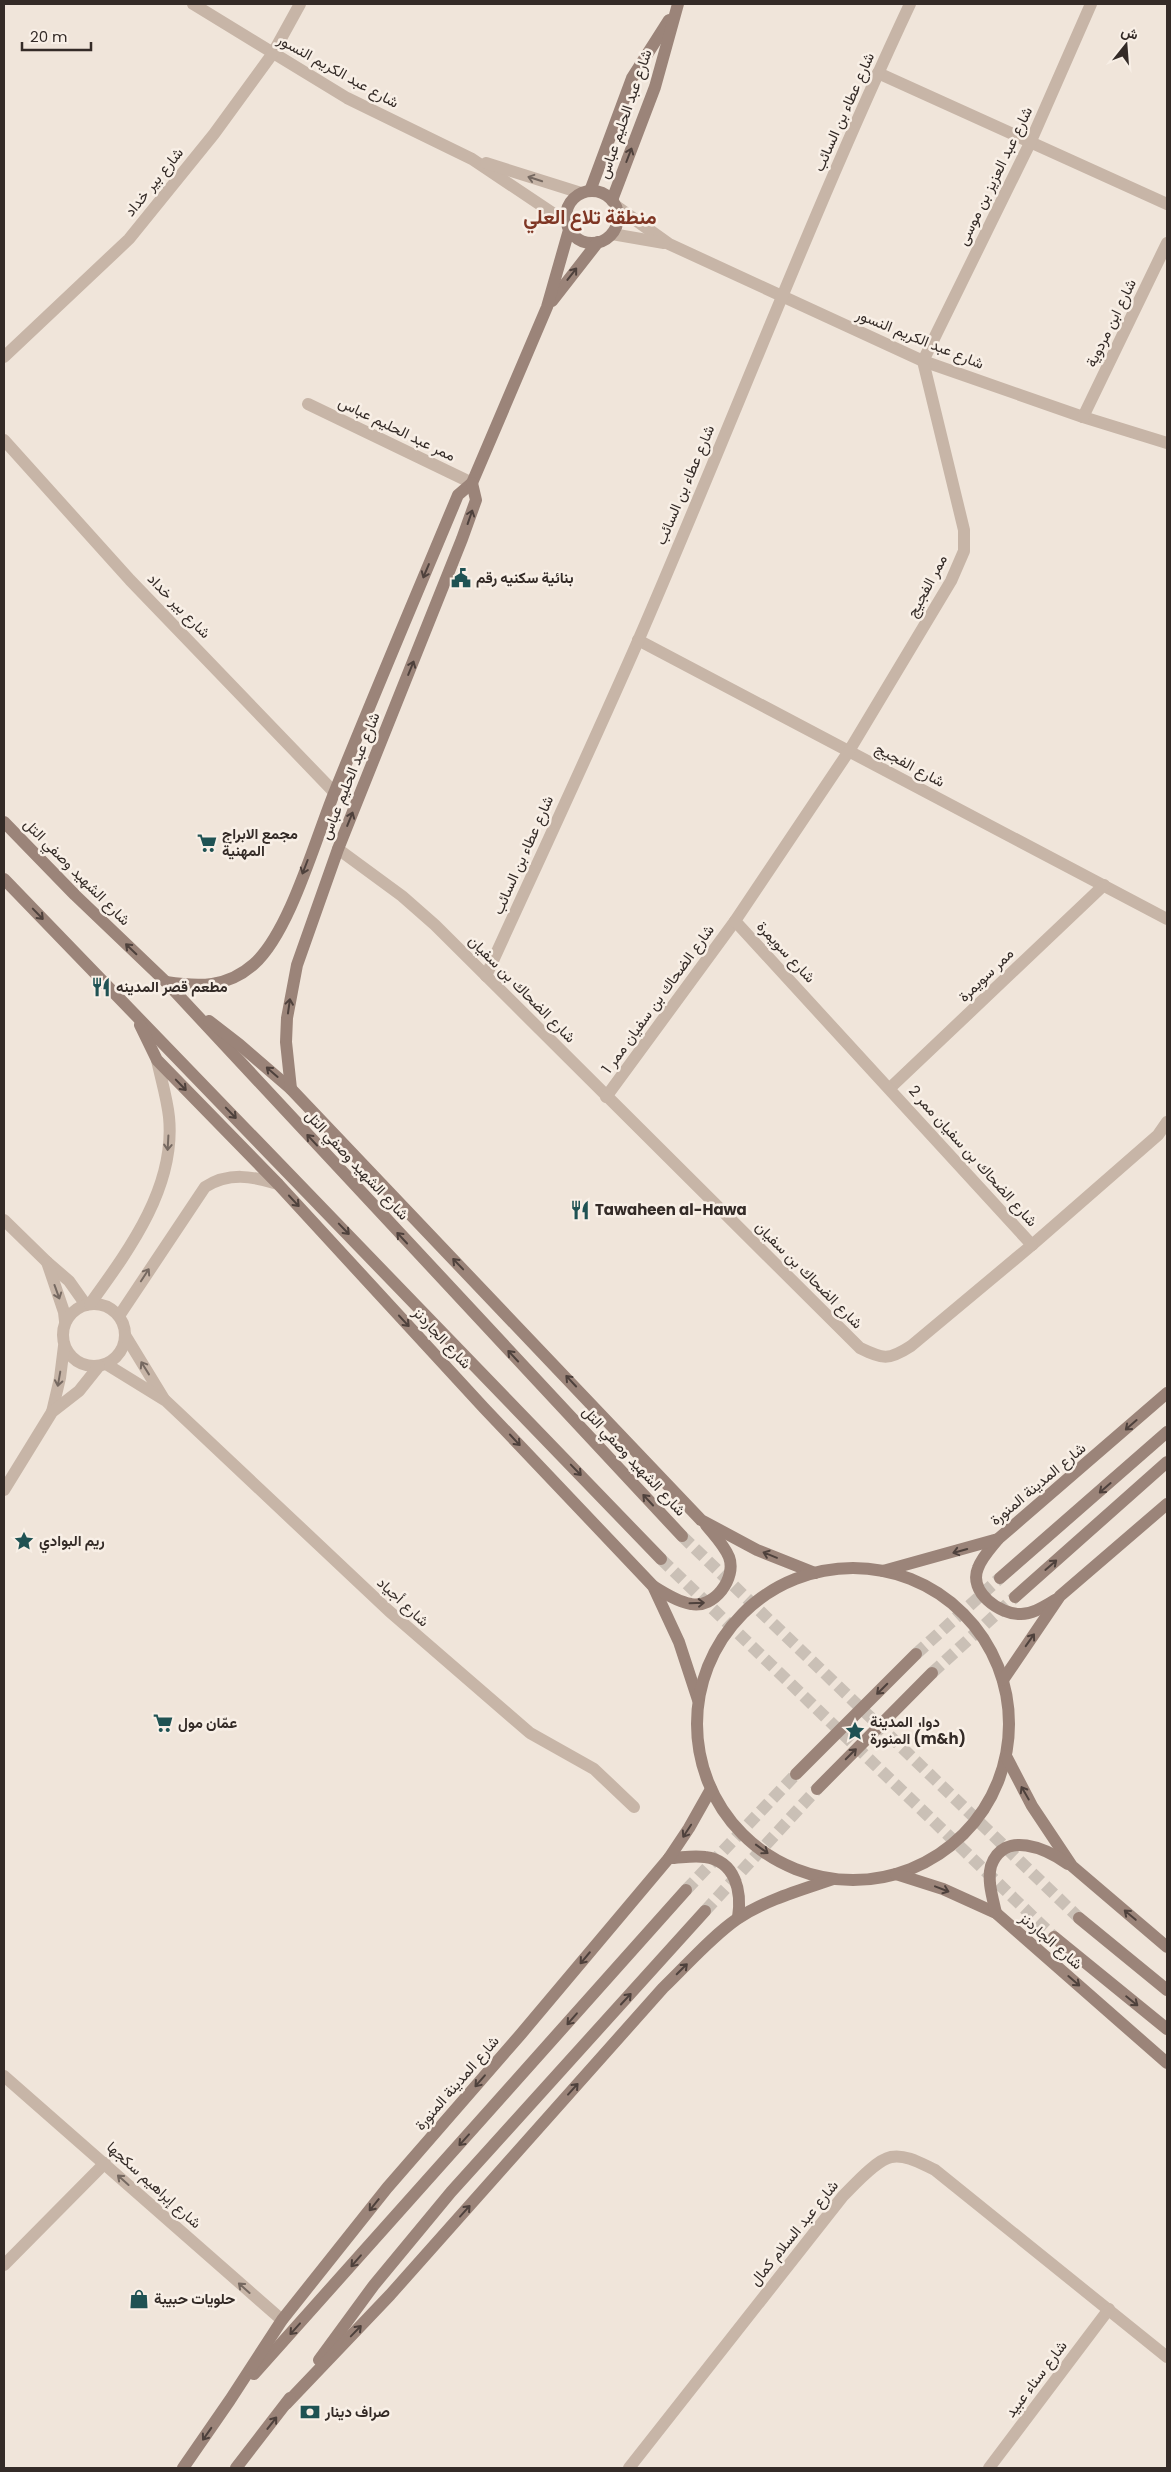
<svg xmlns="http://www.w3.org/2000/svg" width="1171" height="2472" viewBox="0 0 1171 2472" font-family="Poppins,Vazirmatn,sans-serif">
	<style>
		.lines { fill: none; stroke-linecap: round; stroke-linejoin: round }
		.secondary-tunnel { stroke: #cac0b6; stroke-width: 12; stroke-dasharray: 12 6; stroke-linecap: butt }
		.street { stroke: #c7b5a7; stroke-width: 12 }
		.secondary { stroke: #9b8479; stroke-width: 12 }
		.oneway { stroke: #4e413c }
		.oneway2 { stroke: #766961 }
		.labels { text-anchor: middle; stroke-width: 5; stroke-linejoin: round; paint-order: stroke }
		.street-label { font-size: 15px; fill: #342b27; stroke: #f8efe6 }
		.poi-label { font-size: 15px; font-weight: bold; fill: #342b27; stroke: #f8efe6; text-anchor: start }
		.district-label { font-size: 20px; font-weight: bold; fill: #7f3624; stroke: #f8efe6 }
	</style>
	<rect width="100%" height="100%" fill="#f0e5da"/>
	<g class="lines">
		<g class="secondary-tunnel">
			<polyline points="682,1536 1079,1918"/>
			<polyline points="661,1559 1054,1937"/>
			<polyline points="916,1654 1000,1578"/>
			<polyline points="932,1673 1015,1597"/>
			<polyline points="686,1890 796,1774"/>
			<polyline points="705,1911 817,1789"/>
		</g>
		<g class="street">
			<polyline points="193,4 347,98 472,159 566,222"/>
			<polyline points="878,73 1167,204"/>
			<polyline points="486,163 581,193"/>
			<polyline points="616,206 669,244 923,361 1083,417 1167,443"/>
			<polyline points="612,234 664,243"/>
			<polyline points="4,357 129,239 214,134 273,53 300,4"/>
			<polyline points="308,404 472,483"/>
			<polyline points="1083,417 1167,243"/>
			<polyline points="4,440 130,580 334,792"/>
			<polyline points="638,640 1167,919"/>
			<path d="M338 849 402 896 435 925 860 1348C883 1359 888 1361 911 1346L1032 1245 1158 1135 1167 1122"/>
			<path d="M486 976C537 864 589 753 638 641 730 429 812 213 910 4"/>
			<polyline points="890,1088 1104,885"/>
			<polyline points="606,1097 735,921"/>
			<polyline points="4,1220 47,1262 69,1281 86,1305"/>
			<polyline points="1032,1245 735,921 849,751 951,581 964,551 964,530 923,361 1030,143 1091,4"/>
			<polyline points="47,1262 64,1312 65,1321"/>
			<circle cx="94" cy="1335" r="31"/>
			<path d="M90 1304C129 1250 176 1187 169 1117 167 1098 161 1079 157 1060"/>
			<path d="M119 1316 205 1187C229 1172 252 1176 278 1184"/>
			<polyline points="125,1335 164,1399"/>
			<polyline points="106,1364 166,1401 389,1611 530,1733 594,1769 634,1807"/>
			<polyline points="52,1412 60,1378 64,1346"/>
			<polyline points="4,1490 52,1412 79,1391 99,1366"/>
			<polyline points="4,2076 282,2320"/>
			<polyline points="4,2265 105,2163"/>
			<path d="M629 2468 843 2196C854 2185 876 2160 891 2157 906 2154 922 2164 935 2170L1167 2357"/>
			<polyline points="989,2468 1109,2309"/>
		</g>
		<g class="secondary">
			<polyline points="590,191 632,78 669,20"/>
			<circle cx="592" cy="217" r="26"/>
			<polyline points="612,200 655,87 678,4"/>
			<polyline points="552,301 598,242"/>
			<polyline points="4,822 75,895 166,982 682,1536"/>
			<polyline points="4,879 661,1559"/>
			<path d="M166 982C199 987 227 988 254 964 290 932 316 837 335 791 375 692 417 593 458 495L472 483 547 307 569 230"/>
			<polyline points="209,1021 240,1045 291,1089 701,1520 757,1550 815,1573"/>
			<polyline points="140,1025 157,1060 278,1184 484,1408 653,1586 679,1642 698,1700"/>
			<polyline points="291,1089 286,1042 287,1018 297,965 338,849 462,539 476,500 472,483"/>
			<path d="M998 1539C991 1548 982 1557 978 1568 968 1592 1000 1615 1021 1614 1034 1614 1046 1605 1057 1599"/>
			<circle cx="853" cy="1724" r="156"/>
			<polyline points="883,1571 998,1539 1167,1393"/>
			<polyline points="1000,1578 1167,1432"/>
			<path d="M653 1586C664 1593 678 1602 691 1604 714 1609 737 1578 729 1557 724 1545 714 1535 706 1525"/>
			<polyline points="1015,1597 1167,1462"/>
			<polyline points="1003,1680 1060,1596 1167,1504"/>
			<polyline points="1006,1756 1032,1806 1072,1866 1167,1947"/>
			<polyline points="796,1774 916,1654"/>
			<polyline points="817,1789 932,1673"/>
			<path d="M669 1858C680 1858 693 1855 705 1857 736 1861 742 1892 738 1918"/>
			<polyline points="896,1874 943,1889 996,1913 1167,2063"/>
			<path d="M996 1913C993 1899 987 1881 991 1866 1004 1829 1047 1849 1068 1864"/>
			<polyline points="1079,1918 1167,1990"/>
			<polyline points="1054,1937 1167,2029"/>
			<polyline points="319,2360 374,2285 451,2192 705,1911"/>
			<polyline points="254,2374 686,1890"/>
			<path d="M286 2404 390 2295 663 1988C687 1965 710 1938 737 1919 765 1900 801 1890 833 1879"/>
			<polyline points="183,2468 230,2400 282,2320 387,2188 521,2034 669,1858 689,1828 711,1789"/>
			<polyline points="236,2468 290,2398"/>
		</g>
	</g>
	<defs><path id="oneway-shaft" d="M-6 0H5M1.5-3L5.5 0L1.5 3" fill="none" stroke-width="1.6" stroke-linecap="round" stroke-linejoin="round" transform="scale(1.25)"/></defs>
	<g class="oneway">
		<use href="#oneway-shaft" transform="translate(629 155) rotate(-69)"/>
		<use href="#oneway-shaft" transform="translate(572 274) rotate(-52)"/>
		<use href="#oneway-shaft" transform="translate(470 517) rotate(-71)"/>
		<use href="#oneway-shaft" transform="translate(426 571) rotate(113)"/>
		<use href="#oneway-shaft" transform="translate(411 668) rotate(-68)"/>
		<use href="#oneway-shaft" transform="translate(350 819) rotate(-68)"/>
		<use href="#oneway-shaft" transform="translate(305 867) rotate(111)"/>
		<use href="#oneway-shaft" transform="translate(38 914) rotate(46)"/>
		<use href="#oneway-shaft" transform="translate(131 949) rotate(-136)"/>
		<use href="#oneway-shaft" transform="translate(289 1006) rotate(-82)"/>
		<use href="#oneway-shaft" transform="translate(272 1072) rotate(-139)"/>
		<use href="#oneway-shaft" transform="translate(181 1085) rotate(46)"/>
		<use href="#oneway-shaft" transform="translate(231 1113) rotate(46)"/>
		<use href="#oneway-shaft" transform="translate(312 1140) rotate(-133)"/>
		<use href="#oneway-shaft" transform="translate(294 1201) rotate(47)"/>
		<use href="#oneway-shaft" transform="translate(344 1229) rotate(46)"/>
		<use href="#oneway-shaft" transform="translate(402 1238) rotate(-133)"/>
		<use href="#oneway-shaft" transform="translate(458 1264) rotate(-134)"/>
		<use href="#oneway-shaft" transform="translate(404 1321) rotate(47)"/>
		<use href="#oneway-shaft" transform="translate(513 1356) rotate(-133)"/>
		<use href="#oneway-shaft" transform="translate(571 1381) rotate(-133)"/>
		<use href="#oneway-shaft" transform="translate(1131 1425) rotate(139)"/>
		<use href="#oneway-shaft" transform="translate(515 1440) rotate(47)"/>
		<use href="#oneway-shaft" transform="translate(576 1470) rotate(46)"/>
		<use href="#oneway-shaft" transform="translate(1105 1488) rotate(139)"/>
		<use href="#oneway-shaft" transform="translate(648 1500) rotate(-133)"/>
		<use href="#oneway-shaft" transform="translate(960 1551) rotate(164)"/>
		<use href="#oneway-shaft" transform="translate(770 1555) rotate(-158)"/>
		<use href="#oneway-shaft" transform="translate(1051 1565) rotate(-41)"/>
		<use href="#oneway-shaft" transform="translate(697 1603) rotate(-2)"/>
		<use href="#oneway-shaft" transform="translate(1030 1640) rotate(-55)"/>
		<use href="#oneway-shaft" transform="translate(882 1689) rotate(135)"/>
		<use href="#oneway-shaft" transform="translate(851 1754) rotate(-45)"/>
		<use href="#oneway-shaft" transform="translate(1025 1793) rotate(-120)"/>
		<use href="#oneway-shaft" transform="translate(687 1831) rotate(123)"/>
		<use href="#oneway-shaft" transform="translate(762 1849) rotate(36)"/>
		<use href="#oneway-shaft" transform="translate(942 1889) rotate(21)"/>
		<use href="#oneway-shaft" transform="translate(1130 1915) rotate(-140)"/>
		<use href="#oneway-shaft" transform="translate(585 1958) rotate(130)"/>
		<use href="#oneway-shaft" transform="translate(682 1969) rotate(-45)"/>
		<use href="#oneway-shaft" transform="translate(1074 1981) rotate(41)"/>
		<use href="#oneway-shaft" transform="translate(626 1999) rotate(-47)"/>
		<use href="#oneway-shaft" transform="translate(1132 2001) rotate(39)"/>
		<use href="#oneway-shaft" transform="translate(572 2019) rotate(131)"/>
		<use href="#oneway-shaft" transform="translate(480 2081) rotate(131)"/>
		<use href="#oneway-shaft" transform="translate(573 2089) rotate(-48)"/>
		<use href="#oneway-shaft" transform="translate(464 2140) rotate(132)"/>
		<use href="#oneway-shaft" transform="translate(374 2205) rotate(129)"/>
		<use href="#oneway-shaft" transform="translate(465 2211) rotate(-48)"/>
		<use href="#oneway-shaft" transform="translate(356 2261) rotate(131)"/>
		<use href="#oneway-shaft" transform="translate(295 2329) rotate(132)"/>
		<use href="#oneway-shaft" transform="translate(356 2331) rotate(-46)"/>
		<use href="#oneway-shaft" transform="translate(272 2423) rotate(-52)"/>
		<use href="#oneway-shaft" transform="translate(207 2434) rotate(125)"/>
	</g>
	<g class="oneway2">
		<use href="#oneway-shaft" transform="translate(535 179) rotate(-162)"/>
		<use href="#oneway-shaft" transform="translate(168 1143) rotate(93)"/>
		<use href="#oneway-shaft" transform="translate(145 1275) rotate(-57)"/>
		<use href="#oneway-shaft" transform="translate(57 1292) rotate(70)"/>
		<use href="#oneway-shaft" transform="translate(145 1368) rotate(-122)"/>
		<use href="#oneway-shaft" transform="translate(59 1379) rotate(100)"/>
		<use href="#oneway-shaft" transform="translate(123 2180) rotate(-138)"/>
		<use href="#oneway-shaft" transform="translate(244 2288) rotate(-138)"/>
	</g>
	<defs>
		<symbol id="civic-bare" viewBox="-9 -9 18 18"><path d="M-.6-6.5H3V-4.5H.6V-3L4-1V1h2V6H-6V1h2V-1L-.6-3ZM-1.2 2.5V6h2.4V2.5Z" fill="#1f5253" stroke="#f8efe6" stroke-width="2.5" paint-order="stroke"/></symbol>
		<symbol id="supermarket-bare" viewBox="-9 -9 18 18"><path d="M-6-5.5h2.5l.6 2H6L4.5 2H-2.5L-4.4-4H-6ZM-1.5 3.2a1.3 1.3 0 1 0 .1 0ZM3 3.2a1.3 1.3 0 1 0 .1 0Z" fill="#1f5253" stroke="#f8efe6" stroke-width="2.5" paint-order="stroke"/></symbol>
		<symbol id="restaurant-bare" viewBox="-9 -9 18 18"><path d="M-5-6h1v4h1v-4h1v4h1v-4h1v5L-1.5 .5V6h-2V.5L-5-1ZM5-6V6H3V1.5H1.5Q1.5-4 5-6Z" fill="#1f5253" stroke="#f8efe6" stroke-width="2.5" paint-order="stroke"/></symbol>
		<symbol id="sight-bare" viewBox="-9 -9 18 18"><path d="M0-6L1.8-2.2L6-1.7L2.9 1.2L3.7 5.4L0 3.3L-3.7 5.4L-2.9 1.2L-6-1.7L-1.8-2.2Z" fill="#1f5253" stroke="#f8efe6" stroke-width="2.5" paint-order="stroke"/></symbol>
		<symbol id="shop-bare" viewBox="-9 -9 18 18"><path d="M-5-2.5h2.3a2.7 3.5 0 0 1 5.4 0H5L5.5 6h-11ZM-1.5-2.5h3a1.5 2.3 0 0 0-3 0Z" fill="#1f5253" stroke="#f8efe6" stroke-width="2.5" paint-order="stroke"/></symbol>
		<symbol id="bank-bare" viewBox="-9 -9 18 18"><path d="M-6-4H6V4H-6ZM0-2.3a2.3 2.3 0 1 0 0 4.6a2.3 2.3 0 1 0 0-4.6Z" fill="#1f5253" stroke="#f8efe6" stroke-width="2.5" paint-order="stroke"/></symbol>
	</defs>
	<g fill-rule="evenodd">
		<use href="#civic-bare" x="447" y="564" width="28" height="28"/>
		<use href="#supermarket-bare" x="193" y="829" width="28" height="28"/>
		<use href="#restaurant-bare" x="87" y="973" width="28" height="28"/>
		<use href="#restaurant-bare" x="566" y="1196" width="28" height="28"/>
		<use href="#sight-bare" x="10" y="1527" width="28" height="28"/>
		<use href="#supermarket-bare" x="149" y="1709" width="28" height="28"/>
		<use href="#sight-bare" x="841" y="1717" width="28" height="28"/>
		<use href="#shop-bare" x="125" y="2285" width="28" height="28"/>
		<use href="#bank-bare" x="296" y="2398" width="28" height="28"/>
	</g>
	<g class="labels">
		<g class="street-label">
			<text transform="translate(338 71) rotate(29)" y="5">شارع عبد الكريم النسور</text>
			<text transform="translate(844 112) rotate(-66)" y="5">شارع عطاء بن السائب</text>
			<text transform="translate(625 114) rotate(-71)" y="5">شارع عبد الحليم عباس</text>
			<text transform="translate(995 176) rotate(-64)" y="5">شارع عبد العزيز بن موسى</text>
			<text transform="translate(154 182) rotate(-51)" y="5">شارع بير خداد</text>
			<text transform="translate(1111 323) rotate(-64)" y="5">شارع ابن مردوية</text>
			<text transform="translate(920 339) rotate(22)" y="5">شارع عبد الكريم النسور</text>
			<text transform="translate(397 429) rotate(26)" y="5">ممر عبد الحليم عباس</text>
			<text transform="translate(685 485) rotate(-67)" y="5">شارع عطاء بن السائب</text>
			<text transform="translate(927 586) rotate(-62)" y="5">ممر الفجيج</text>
			<text transform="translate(179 606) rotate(46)" y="5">شارع بير خداد</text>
			<text transform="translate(910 765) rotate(28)" y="5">شارع الفجيج</text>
			<text transform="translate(350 776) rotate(-68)" y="5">شارع عبد الحليم عباس</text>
			<text transform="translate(523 855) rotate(-66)" y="5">شارع عطاء بن السائب</text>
			<text transform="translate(77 872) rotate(45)" y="5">شارع الشهيد وصفي التل</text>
			<text transform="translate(786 952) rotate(47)" y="5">شارع سويمرة</text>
			<text transform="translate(986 975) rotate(-44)" y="5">ممر سويمرة</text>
			<text transform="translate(522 989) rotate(45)" y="5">شارع الضحاك بن سفيان</text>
			<text transform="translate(658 999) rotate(-54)" y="5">شارع الضحاك بن سفيان ممر 1</text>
			<text transform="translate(973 1156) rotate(48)" y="5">شارع الضحاك بن سفيان ممر 2</text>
			<text transform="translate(357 1165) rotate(47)" y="5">شارع الشهيد وصفي التل</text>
			<text transform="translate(809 1275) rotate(45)" y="5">شارع الضحاك بن سفيان</text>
			<text transform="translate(442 1338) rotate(47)" y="5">شارع الجاردنز</text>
			<text transform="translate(634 1461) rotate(47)" y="5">شارع الشهيد وصفي التل</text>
			<text transform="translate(1038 1484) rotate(-40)" y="5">شارع المدينة المنورة</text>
			<text transform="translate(403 1602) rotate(43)" y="5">شارع أجياد</text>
			<text transform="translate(1051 1941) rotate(41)" y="5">شارع الجاردنز</text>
			<text transform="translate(457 2083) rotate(-49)" y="5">شارع المدينة المنورة</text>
			<text transform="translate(154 2185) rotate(42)" y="5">شارع إبراهيم سكجها</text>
			<text transform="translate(794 2233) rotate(-51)" y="5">شارع عبد السلام كمال</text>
			<text transform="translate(1036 2379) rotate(-53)" y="5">شارع سناء عبيد</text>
		</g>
		<g class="poi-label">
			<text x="476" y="583">بنائية سكنيه رقم</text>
			<text x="222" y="839">مجمع الابراج<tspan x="222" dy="17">المهنية</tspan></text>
			<text x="116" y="992">مطعم قصر المدينه</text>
			<text x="595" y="1215">Tawaheen al-Hawa</text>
			<text x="39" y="1546">ريم البوادي</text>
			<text x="870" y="1727">دوار المدينة<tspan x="870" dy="17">المنورة (m&amp;h)</tspan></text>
			<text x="178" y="1728">عمّان مول</text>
			<text x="154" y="2304">حلويات حبيبة</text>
			<text x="325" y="2417">صراف دينار</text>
		</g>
		<g class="district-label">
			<text x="590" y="224">منطقة تلاع العلي</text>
		</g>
	</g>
	<rect width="1171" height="2472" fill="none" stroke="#342b27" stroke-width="10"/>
	<g transform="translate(1126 45) rotate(17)" stroke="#f8efe6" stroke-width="4" paint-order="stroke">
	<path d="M0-4L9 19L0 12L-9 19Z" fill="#342b27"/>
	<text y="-8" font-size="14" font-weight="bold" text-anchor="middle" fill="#342b27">ش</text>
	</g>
	<path d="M22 42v8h69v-8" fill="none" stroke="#342b27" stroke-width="2.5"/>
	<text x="30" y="42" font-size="15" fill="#342b27" stroke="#f8efe6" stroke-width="4" paint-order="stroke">20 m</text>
</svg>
